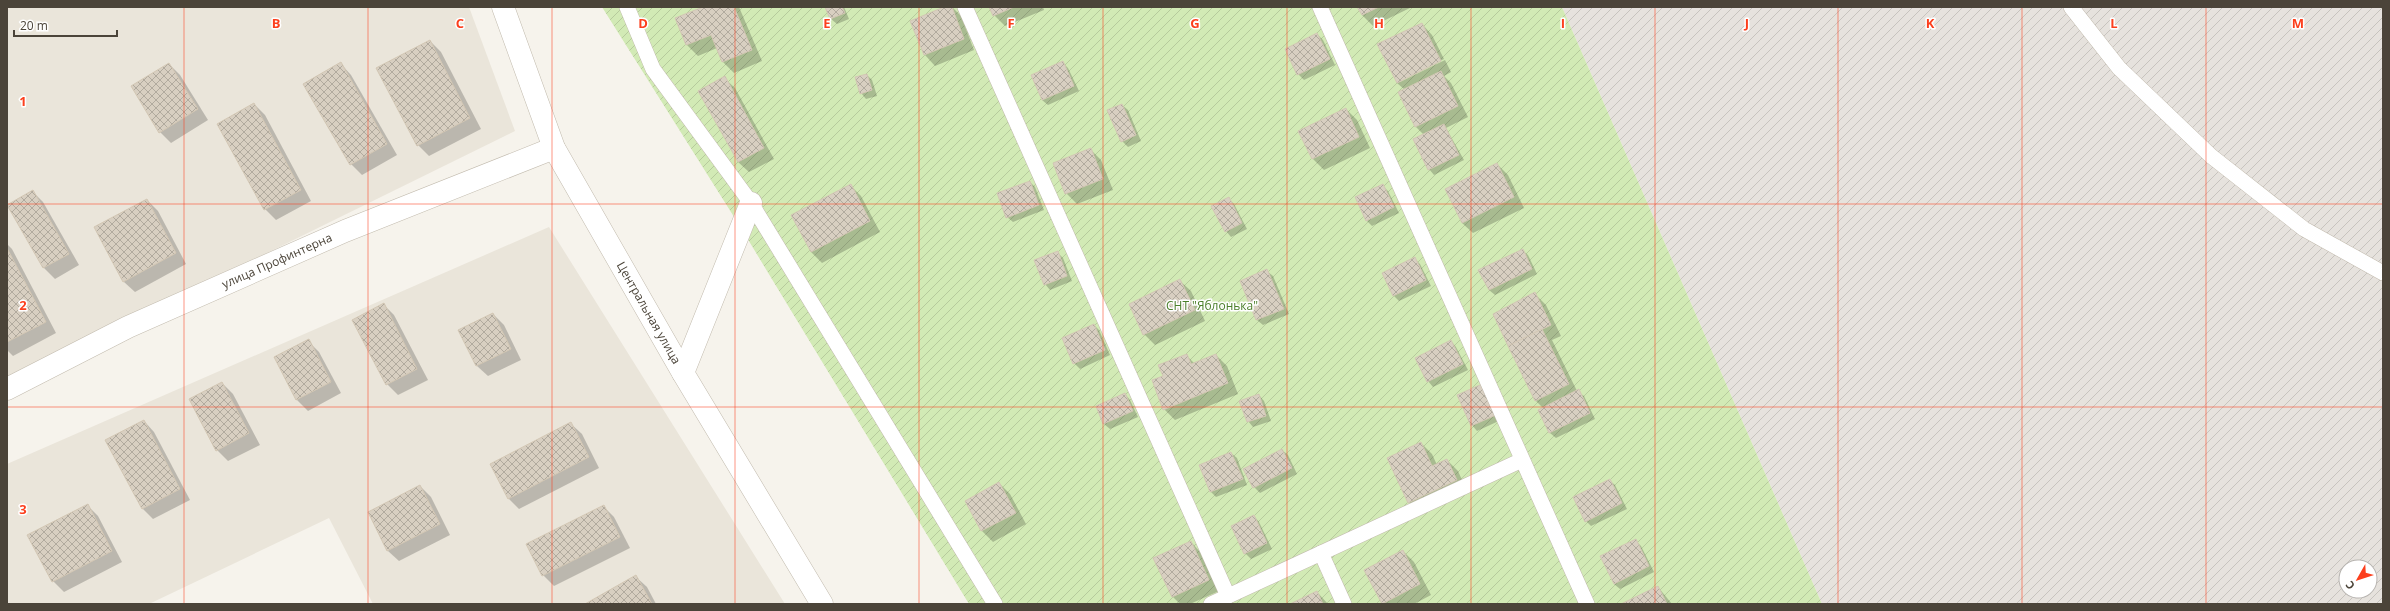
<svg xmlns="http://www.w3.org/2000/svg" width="2390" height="611" viewBox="0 0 2390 611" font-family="'Open Sans',sans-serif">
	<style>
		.residential { fill: #eae5da }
		.industrial { fill: url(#industrial-furrows); fill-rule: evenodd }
		.garden { fill: url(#garden-furrows) }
		.shadow { fill: #0003 }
		.building { fill: url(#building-cross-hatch); stroke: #d3c7b4 }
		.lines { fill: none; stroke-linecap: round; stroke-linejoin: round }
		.service-casing { stroke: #c2bbae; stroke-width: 16 }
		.minor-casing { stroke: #c2bbae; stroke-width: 23 }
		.service { stroke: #fff; stroke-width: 15 }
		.minor { stroke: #fff; stroke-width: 22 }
		.grid { fill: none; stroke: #fc3f1d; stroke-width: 1; stroke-opacity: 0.55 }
		.labels { text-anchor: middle; stroke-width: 3; stroke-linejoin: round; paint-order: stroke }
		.street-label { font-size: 12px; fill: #4b4439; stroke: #fff }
		.park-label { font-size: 12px; fill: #4a7f2a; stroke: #fff }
		.grid-label { font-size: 13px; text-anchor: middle; font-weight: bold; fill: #fc3f1d; stroke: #fff; stroke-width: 3; stroke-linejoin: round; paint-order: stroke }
	</style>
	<defs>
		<pattern id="industrial-furrows" width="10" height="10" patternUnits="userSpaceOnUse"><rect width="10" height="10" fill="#e6e2dd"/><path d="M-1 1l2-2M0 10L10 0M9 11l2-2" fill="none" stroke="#c7c3be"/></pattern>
		<pattern id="garden-furrows" width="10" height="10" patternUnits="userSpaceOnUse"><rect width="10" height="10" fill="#d2eab5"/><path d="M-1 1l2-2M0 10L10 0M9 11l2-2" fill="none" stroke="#b6ca9c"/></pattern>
		<pattern id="building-cross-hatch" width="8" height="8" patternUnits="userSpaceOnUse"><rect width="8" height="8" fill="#d8cfc1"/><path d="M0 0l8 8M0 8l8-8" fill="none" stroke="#b1aa9e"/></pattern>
	</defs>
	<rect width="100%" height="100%" fill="#f6f3ec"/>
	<g class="residential">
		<polygon points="7,7 469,7 515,131 7,381"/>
		<polygon points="549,227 785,604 373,604 329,518 149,604 7,604 7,464"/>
	</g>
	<path class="industrial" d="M1562 7H2383V604H1822ZM2346 567H2370V591H2346Z"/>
	<polygon class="garden" points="602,7 1562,7 1822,604 969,604 741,228"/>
	<g class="shadow">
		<polygon points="706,7 739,7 762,61 734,73 723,62 717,48 698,56 687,45 677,19"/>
		<polygon points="826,7 844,7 849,19 837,24 831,19"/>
		<polygon points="947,7 952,7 961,16 974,50 935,66 925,55 911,21"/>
		<polygon points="990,7 1043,7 1044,10 1005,26 994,15"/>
		<polygon points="1359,7 1412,7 1373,26 1362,15"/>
		<polygon points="1422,24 1432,35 1444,59 1400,80 1400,82 1445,60 1451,72 1444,76 1451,83 1468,117 1446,128 1464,160 1434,175 1429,169 1424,135 1416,127 1405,90 1397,83"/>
		<polygon points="1317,34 1323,40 1335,65 1304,80 1298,74"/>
		<polygon points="430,41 441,52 481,129 429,156 418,145"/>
		<polygon points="1062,62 1068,68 1079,91 1048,105 1042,100"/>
		<polygon points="169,64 180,75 208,120 171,143 160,132"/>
		<polygon points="341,64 351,75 397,155 362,175 351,164 305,85"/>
		<polygon points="867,75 872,80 877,96 866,99 861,93"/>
		<polygon points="724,78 735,88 774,159 749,172 738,162"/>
		<polygon points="254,104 265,115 311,201 276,220 265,209"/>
		<polygon points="1122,105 1128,110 1141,141 1128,147 1122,141"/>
		<polygon points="1346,109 1357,120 1370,148 1324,170 1313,159 1300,131"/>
		<polygon points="1090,149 1101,160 1113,190 1077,204 1066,193"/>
		<polygon points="1497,164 1508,175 1524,208 1473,233 1462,223"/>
		<polygon points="1030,182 1035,187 1044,210 1013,222 1007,217"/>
		<polygon points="850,185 861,196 880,232 822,263 811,252 792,216"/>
		<polygon points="1382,185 1388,191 1399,213 1372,226 1367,221"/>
		<polygon points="32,191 43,202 79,265 55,279 44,268 8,205"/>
		<polygon points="1229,199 1234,204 1247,229 1231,237 1226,231"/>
		<polygon points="147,200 158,211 186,264 135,292 124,282 95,228"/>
		<polygon points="7,244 12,249 56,333 13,356 7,350"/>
		<polygon points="1522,250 1528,255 1537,274 1495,295 1489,290"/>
		<polygon points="1057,252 1063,258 1072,281 1050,290 1045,284"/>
		<polygon points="1415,259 1420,264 1431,286 1399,301 1394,296 1383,274"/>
		<polygon points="1267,271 1273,276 1289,314 1263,325 1257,320 1241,282"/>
		<polygon points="1180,281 1191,291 1205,321 1155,345 1144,334"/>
		<polygon points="1535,294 1546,305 1561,336 1552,340 1577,391 1584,396 1595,419 1556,438 1550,433 1539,410 1543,408 1535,400"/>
		<polygon points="383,304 394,315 428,380 398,395 387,384"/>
		<polygon points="493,314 504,325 521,360 488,376 477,366 460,331"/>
		<polygon points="1094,325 1099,330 1110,355 1080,369 1074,363"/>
		<polygon points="308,341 319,352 341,393 308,411 297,400 275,358"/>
		<polygon points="1451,341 1456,347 1468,370 1433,387 1428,381"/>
		<polygon points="1186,355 1195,364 1216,355 1227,366 1238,394 1175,420 1164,409 1164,376"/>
		<polygon points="222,383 233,394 260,445 228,461 217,450"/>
		<polygon points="1482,385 1501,420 1477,431 1472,425"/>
		<polygon points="1125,394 1130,400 1138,417 1110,429 1104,424 1097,406"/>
		<polygon points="1259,395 1264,401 1271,421 1253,427 1248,421"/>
		<polygon points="144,421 154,432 190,500 153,519 142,508"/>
		<polygon points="571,424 582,434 599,468 519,509 508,498"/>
		<polygon points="1421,443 1432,454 1437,465 1447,460 1458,471 1467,491 1420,513 1409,502"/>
		<polygon points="1282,450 1288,455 1297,474 1260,493 1254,487"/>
		<polygon points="1231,453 1237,458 1247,485 1216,497 1211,492 1200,466"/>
		<polygon points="1609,480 1615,485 1627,509 1591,526 1586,521"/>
		<polygon points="999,483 1010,494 1026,524 993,542 982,531 966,501"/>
		<polygon points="420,486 431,497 450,535 399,561 388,551 369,513"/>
		<polygon points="87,505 98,516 122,562 64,592 53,581"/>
		<polygon points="603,506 614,517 630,548 554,586 543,575"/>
		<polygon points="1254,516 1259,522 1272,549 1251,559 1245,553"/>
		<polygon points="1635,540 1641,546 1654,572 1620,589 1614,584"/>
		<polygon points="1191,542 1201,553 1219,591 1190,604 1180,604 1172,596"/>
		<polygon points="1403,551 1414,562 1431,595 1414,604 1383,604"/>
		<polygon points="636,577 647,587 656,604 587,604"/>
		<polygon points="1658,587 1672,604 1623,604"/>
		<polygon points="1317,592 1328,604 1293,604"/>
	</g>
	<g class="building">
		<polygon points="703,7 734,7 752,50 722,62 711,35 686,45 675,18"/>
		<polygon points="825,7 842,7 845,13 830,19"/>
		<polygon points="944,7 952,7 964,39 924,55 910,21"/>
		<polygon points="989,7 1014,7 993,16"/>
		<polygon points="1357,7 1379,7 1362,15"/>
		<polygon points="1422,23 1441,61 1397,83 1377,44"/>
		<polygon points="1317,33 1330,59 1297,75 1285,49"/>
		<polygon points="430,40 470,118 417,146 376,68"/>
		<polygon points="1063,61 1074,86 1042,100 1031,75"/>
		<polygon points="341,62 387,144 350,165 303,84"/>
		<polygon points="169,63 198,109 159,133 131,86"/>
		<polygon points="1441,71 1458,106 1415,127 1398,92"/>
		<polygon points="867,74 872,90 860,94 855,77"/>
		<polygon points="725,76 764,148 738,162 698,91"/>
		<polygon points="254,103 301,190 264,210 217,124"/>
		<polygon points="1122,104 1136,135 1121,142 1107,110"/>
		<polygon points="1346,108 1359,137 1312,159 1298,131"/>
		<polygon points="1444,124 1459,155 1428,170 1413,139"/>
		<polygon points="1091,148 1103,179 1065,194 1053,163"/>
		<polygon points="1497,163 1514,197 1462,223 1445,189"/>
		<polygon points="1030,181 1039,205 1006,218 997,193"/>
		<polygon points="851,184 870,221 811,252 791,215"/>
		<polygon points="1383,184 1394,207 1366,221 1355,197"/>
		<polygon points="33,190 69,254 43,268 7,205"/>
		<polygon points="1229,197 1242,223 1225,232 1211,206"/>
		<polygon points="147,199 176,253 123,282 94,227"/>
		<polygon points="7,248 46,322 7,342"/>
		<polygon points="1523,249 1532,269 1489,290 1478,270"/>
		<polygon points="1058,251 1067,276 1044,285 1034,260"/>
		<polygon points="1415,257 1426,280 1393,296 1382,273"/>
		<polygon points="1267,269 1284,309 1256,320 1240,281"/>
		<polygon points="1180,279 1195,310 1143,335 1129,304"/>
		<polygon points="1535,292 1551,325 1508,346 1493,314"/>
		<polygon points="384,303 417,369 386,385 352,320"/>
		<polygon points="493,313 511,349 476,366 458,330"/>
		<polygon points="1094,324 1105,350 1073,364 1062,338"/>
		<polygon points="1542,329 1569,384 1535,401 1508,346"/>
		<polygon points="309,339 331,382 296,400 274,357"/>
		<polygon points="1451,340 1463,364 1427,382 1415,358"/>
		<polygon points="1187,354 1191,364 1216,354 1228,383 1163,410 1152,380 1163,376 1158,365"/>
		<polygon points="222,382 249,433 216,451 189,399"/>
		<polygon points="1482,384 1496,415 1471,426 1457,395"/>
		<polygon points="1579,389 1590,413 1549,433 1538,410"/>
		<polygon points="1125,393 1133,411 1103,424 1096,406"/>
		<polygon points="1259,394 1266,416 1247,422 1239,401"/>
		<polygon points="144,420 180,489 142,509 105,440"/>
		<polygon points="571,422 589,457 508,499 490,464"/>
		<polygon points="1421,442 1432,466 1447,459 1457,480 1408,503 1387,458"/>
		<polygon points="1282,449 1292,468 1253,488 1243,469"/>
		<polygon points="1231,452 1243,479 1210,492 1199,465"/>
		<polygon points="1610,479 1622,503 1585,522 1573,497"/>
		<polygon points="999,482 1016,513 981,531 965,501"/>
		<polygon points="420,485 440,524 387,551 368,512"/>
		<polygon points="88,504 112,551 52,582 27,535"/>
		<polygon points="604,505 620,537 542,576 526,544"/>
		<polygon points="1254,515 1267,543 1244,554 1231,526"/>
		<polygon points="1636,539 1649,566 1614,584 1600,556"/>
		<polygon points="1191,541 1209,580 1172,597 1153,558"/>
		<polygon points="1403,550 1420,584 1382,604 1364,570"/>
		<polygon points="636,575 652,604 585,604"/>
		<polygon points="1658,586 1667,604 1621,604"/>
		<polygon points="1317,591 1323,604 1290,604"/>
	</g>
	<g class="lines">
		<defs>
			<g id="service">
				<polyline points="627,7 653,69 751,203 995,604"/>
				<polyline points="965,7 1228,596"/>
				<polyline points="1320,7 1587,604"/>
				<polyline points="2071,7 2119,68 2211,156 2304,229 2383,273"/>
				<polyline points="1321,553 1344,604"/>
				<polyline points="1211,604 1522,460"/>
			</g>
			<g id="minor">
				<path id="s1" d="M503 7 554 148 683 373 822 604"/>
				<polyline points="683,373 751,203"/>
				<path id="s2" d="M7 389 128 327 345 231 554 148"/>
			</g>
		</defs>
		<use href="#service" class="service-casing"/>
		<use href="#minor" class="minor-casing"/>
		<use href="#service" class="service"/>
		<use href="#minor" class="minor"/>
	</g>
	<path class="grid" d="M184 7V604M368 7V604M552 7V604M735 7V604M919 7V604M1103 7V604M1287 7V604M1471 7V604M1655 7V604M1838 7V604M2022 7V604M2206 7V604M7 204H2383M7 407H2383"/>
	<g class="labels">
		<g class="street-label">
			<text dy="4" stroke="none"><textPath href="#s2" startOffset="299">улица Профинтерна</textPath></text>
			<text dy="4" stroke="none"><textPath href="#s1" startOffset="340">Центральная улица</textPath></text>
		</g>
		<g class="park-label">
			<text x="1212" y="310">СНТ "Яблонька"</text>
		</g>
	</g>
	<g class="grid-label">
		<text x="276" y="28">B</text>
		<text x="460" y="28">C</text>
		<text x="643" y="28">D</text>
		<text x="827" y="28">E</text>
		<text x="1011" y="28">F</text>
		<text x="1195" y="28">G</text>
		<text x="1379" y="28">H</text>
		<text x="1563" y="28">I</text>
		<text x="1747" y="28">J</text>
		<text x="1930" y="28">K</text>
		<text x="2114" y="28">L</text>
		<text x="2298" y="28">M</text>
		<text x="23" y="106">1</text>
		<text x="23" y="310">2</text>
		<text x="23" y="514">3</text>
	</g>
	<rect width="2390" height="611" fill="none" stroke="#4b4439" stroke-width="16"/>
	<g transform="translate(2358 579) rotate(231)"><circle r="19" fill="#ffffff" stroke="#b7b4b0"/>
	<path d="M0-3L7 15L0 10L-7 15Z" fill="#fc3f1d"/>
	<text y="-6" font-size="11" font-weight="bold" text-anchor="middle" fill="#4b4439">С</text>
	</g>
	<path d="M14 30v6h103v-6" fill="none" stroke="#4b4439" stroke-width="2"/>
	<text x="20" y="30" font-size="12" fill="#4b4439" stroke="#ffffff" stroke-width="3" paint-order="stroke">20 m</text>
</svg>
